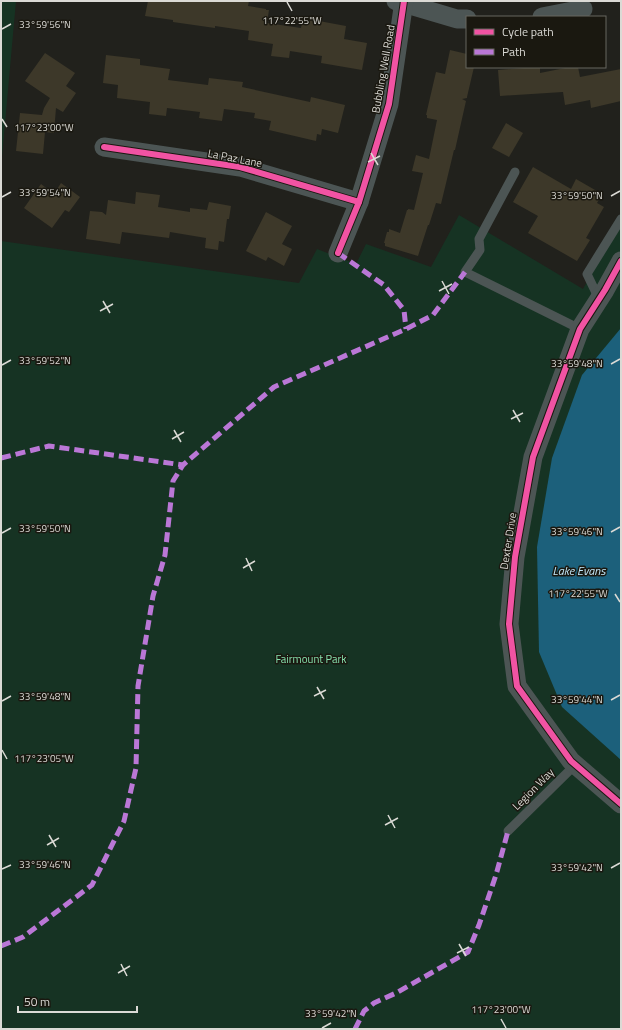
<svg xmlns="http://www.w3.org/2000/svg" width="622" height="1030" viewBox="0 0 622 1030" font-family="'Titillium Web',sans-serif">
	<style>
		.green { fill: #163323 }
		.water { fill: #1c607b }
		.building { fill: #3d3829 }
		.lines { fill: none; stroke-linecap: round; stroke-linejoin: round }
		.lane { stroke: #4c5554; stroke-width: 9 }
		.street { stroke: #4c5554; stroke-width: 19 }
		.quiet { stroke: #ba77d6; stroke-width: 5; stroke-dasharray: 10 5; stroke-linecap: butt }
		.cycleway-casing { stroke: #1a1810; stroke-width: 8 }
		.cycleway { stroke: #f153a3; stroke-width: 6 }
		.ticks { fill: none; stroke: #dbdad5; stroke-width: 1.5 }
		.labels { text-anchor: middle; stroke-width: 3; stroke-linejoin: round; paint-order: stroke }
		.street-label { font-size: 11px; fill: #dbdad5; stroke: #1a1810 }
		.park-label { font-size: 11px; fill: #86e1ad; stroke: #1a1810 }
		.water-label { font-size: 12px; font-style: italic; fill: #c5eafc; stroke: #1a1810 }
		.ticks-label { font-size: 10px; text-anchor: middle; fill: #dbdad5; stroke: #1a1810; stroke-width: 3; stroke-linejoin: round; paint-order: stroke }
	</style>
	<rect width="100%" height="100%" fill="#21211c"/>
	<g class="green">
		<polygon points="1,1 16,1 1,168"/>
		<polygon points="459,215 583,289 621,221 621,1029 1,1029 1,241 299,283 317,249 356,264 366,244 431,267"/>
	</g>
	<polygon class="water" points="621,328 621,760 562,707 539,652 537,547 552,458 582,375"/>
	<g class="building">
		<polygon points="148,1 249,1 248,6 266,9 266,10 269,10 267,23 301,28 303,17 319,20 319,21 346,26 344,39 367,43 362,70 321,63 322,56 290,51 289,58 271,56 273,44 248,40 249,31 215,26 215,28 173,22 173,20 145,16"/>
		<polygon points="450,50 467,54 467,67 474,67 467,97 467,98 462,99 466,101 455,150 454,150 441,204 436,203 429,225 428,225 418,256 385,246 385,243 384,243 387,232 389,232 389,229 400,233 407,210 408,210 408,209 414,210 423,173 412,171 416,155 429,159 437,120 427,118 427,115 426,115 436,72 445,74"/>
		<polygon points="45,53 75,73 66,86 76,93 63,112 56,108 54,133 45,132 43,154 16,151 20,113 42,115 44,108 50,98 25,81"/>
		<polygon points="106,55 140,59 140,65 170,69 168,80 208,85 209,78 243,82 242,87 310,102 311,97 345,105 338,133 322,129 321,135 317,134 316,141 269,130 271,121 254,118 255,113 224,109 222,121 199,118 200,112 167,108 166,116 149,114 150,102 117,98 118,85 103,83"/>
		<polygon points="524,67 540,67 540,73 570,67 578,67 580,77 621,69 621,101 591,108 590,100 565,105 563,92 500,96 498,70 524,68"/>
		<polygon points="506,123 523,133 509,157 492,148"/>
		<polygon points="533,167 571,189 576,179 602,194 597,203 604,207 586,238 590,240 577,261 528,233 538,216 513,202"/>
		<polygon points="61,183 80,197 69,212 65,210 52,228 24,208 41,184 54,194"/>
		<polygon points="136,192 160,195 158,207 190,212 190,208 207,210 209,202 231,206 229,219 227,219 224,242 219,241 218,250 205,248 206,238 170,232 169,238 122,232 120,244 86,239 90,211 102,212 106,215 108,200 135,204"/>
		<polygon points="266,212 292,226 282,244 292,249 284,266 268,257 266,261 246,251"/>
	</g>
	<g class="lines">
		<g class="lane">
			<polyline points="515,172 479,239 480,250 465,272 580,329"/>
			<polyline points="599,299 587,274 621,219"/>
			<polyline points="508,831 575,765"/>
		</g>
		<g class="street">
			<polyline points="396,1 457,19 467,19"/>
			<polyline points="542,17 583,9"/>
			<polyline points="104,147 240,167 359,202"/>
			<polyline points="338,253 359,202 389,104 404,1"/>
			<polyline points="621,261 605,290 580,329 533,457 515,557 509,624 517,686 571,761 621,804"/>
		</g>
		<g class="quiet">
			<polyline points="338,253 384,285 404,310 406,329"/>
			<polyline points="1,458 49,446 183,465"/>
			<polyline points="1,946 23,937 92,885 124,821 136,768 138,686 153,596 165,555 173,481 183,465 274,387 406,329 433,315 465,272"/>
			<polyline points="355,1029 364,1011 374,1003 396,993 468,952 479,925 496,875 508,831"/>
		</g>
		<defs>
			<g id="cycleway">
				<polyline points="104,147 240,167 359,202"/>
				<polyline points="338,253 359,202 389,104 404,1"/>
				<polyline points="621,261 605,290 580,329 533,457 515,557 509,624 517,686 571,761 621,804"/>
			</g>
		</defs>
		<use href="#cycleway" class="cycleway-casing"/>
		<use href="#cycleway" class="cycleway"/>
	</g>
	<path class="ticks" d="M287 2 292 11M2 29 11 24M2 119 7 127M371 153 378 165M368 162 380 156M611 196 620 191M2 197 11 192M442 281 449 294M439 291 452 284M103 301 110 313M100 311 113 304M611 364 620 359M2 365 11 360M513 410 520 422M511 419 523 413M174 430 181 442M172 439 184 432M611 532 620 527M2 533 11 528M246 558 252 571M243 568 255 561M615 594 620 602M317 687 324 699M314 696 326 690M611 700 620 695M2 701 11 696M2 750 7 759M388 815 395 828M385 825 398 818M49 835 56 847M47 845 59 838M611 868 620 863M2 869 11 865M459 944 466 956M457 953 469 947M121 964 127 976M118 973 130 966M501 1019 506 1028M322 1028 331 1023"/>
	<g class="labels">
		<g class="street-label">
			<text transform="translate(383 69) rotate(-80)" y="4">Bubbling Well Road</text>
			<text transform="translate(235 158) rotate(11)" y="4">La Paz Lane</text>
			<text transform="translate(508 541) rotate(-81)" y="4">Dexter Drive</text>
			<text transform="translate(533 789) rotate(-45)" y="4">Legion Way</text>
		</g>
		<g class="park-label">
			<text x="311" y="663">Fairmount Park</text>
		</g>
		<g class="water-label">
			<text x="579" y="575">Lake Evans</text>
		</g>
	</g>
	<g class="ticks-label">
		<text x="292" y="24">117°22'55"W</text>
		<text x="45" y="28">33°59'56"N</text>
		<text x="44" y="131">117°23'00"W</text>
		<text x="45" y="196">33°59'54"N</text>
		<text x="577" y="199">33°59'50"N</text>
		<text x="45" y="364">33°59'52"N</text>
		<text x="577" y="367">33°59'48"N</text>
		<text x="45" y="532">33°59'50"N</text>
		<text x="577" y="535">33°59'46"N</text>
		<text x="578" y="597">117°22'55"W</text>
		<text x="45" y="700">33°59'48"N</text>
		<text x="577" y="703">33°59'44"N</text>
		<text x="44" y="762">117°23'05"W</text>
		<text x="45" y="868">33°59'46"N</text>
		<text x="577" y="871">33°59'42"N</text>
		<text x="501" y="1013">117°23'00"W</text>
		<text x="331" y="1017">33°59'42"N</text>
	</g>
	<rect width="622" height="1030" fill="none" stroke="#dbdad5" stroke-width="4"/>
	<rect x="466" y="16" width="140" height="52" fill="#1a1810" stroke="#67665f"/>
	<rect x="474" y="29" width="20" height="6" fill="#f153a3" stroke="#67665f"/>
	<text x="502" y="36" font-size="12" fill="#dbdad5">Cycle path</text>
	<rect x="474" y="49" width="20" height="6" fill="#ba77d6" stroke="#67665f"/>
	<text x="502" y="56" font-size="12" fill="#dbdad5">Path</text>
	<path d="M18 1006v6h119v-6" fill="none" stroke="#dbdad5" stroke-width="2"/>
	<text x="24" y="1006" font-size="12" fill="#dbdad5" stroke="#1a1810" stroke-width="3" paint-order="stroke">50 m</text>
</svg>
